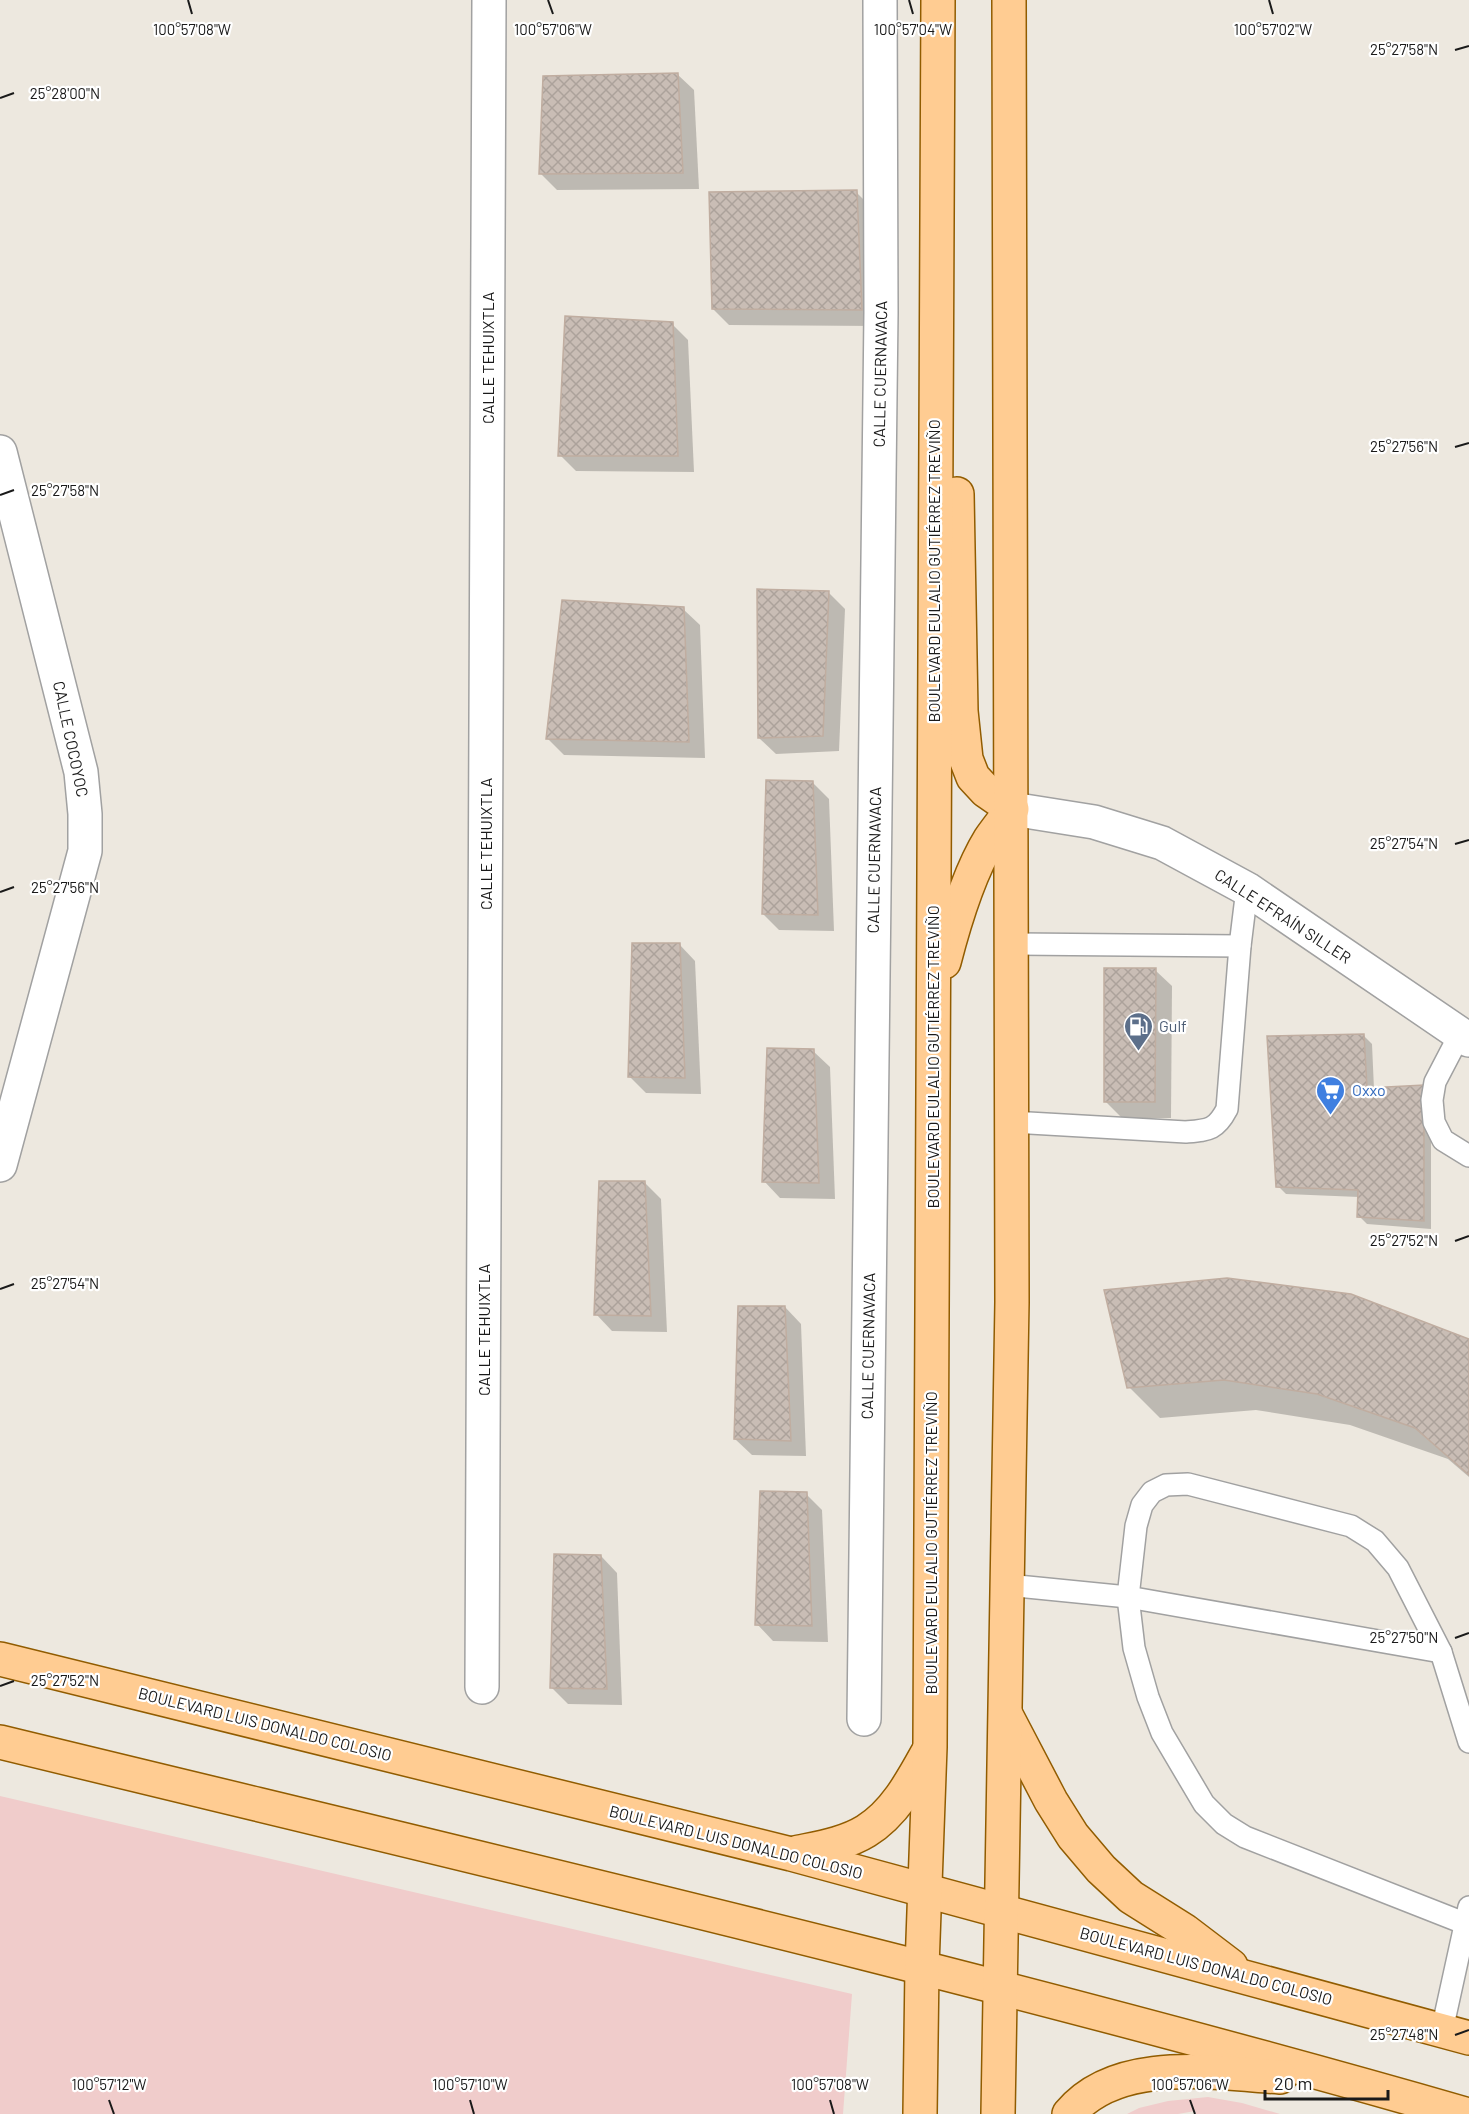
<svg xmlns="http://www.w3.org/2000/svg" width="1469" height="2114" viewBox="0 0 1469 2114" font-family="Barlow,sans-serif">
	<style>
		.commercial { fill: #f0cccb }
		.shadow { fill: #0003 }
		.building { fill: url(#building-cross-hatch); stroke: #c0ada0; stroke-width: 1.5 }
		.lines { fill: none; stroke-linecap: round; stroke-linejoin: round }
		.service-casing { stroke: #a1a1a1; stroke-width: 24 }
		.minor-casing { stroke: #a1a1a1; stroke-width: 36 }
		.tertiary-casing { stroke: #a1a1a1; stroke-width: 36 }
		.primary-casing { stroke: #915c00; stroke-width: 36 }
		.service { stroke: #fff; stroke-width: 21 }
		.minor { stroke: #fff; stroke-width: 33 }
		.tertiary { stroke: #fff; stroke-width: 33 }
		.primary { stroke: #ffcc92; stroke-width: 33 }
		.ticks { fill: none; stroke: #1a1a1a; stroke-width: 2 }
		.labels { text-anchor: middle; stroke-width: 4.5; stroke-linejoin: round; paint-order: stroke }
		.street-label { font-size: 16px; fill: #1a1a1a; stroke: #fff }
		.service-label { font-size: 16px; fill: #4e5e75; stroke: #fff; text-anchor: start }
		.shop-label { font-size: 16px; fill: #366cbe; stroke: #fff; text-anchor: start }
		.ticks-label { font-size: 15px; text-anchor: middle; fill: #1a1a1a; stroke: #fff; stroke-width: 4.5; stroke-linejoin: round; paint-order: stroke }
	</style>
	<defs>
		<pattern id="building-cross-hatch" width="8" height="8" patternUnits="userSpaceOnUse" patternTransform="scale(1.5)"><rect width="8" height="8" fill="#c9bdb5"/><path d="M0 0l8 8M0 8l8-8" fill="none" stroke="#aca29b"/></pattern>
	</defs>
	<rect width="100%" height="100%" fill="#ede8df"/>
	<g class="commercial">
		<polygon points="0,1796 852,1994 843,2114 0,2114"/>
		<polygon points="1208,2097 1242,2103 1280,2114 1196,2114 1195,2111 1178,2114 1127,2114 1139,2108 1168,2101"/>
	</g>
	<g class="shadow">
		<polygon points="677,74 694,90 699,189 557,190 541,174"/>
		<polygon points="856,192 872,208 877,326 729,325 713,309"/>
		<polygon points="672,324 688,340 694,472 576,471 560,455"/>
		<polygon points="829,593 845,609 839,751 776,754 759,738"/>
		<polygon points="683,609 700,625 705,758 564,755 547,738"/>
		<polygon points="812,782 829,799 834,931 779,930 763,914"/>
		<polygon points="679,944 695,961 701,1094 646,1093 629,1076"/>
		<polygon points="1155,970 1172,986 1171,1118 1122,1118 1105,1101"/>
		<polygon points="1364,1036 1372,1044 1374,1089 1431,1095 1431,1229 1367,1224 1359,1216 1359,1197 1286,1194 1278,1186"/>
		<polygon points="813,1051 830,1067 835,1199 780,1198 764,1181"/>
		<polygon points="645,1183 661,1199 667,1332 612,1331 596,1314"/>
		<polygon points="785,1307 801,1324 806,1456 752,1455 735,1439"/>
		<polygon points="1469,1341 1469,1477 1448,1459 1350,1425 1256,1410 1160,1418 1129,1387"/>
		<polygon points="806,1494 822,1510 828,1642 773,1641 757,1624"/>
		<polygon points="601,1556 617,1573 622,1705 568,1704 551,1687"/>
	</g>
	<g class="building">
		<polygon points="678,73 683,173 539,174 543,76"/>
		<polygon points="857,190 862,310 712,309 709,192"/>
		<polygon points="565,316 673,322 678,456 558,456"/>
		<polygon points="757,589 829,591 823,736 758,738"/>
		<polygon points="562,600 684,607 689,742 546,739"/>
		<polygon points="766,780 813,781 818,915 762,914"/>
		<polygon points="632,943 680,943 685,1078 628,1077"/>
		<polygon points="1104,968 1156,968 1155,1102 1104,1102"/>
		<polygon points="1364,1034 1367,1088 1424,1085 1424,1221 1357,1217 1358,1190 1276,1187 1267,1036"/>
		<polygon points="767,1048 814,1049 819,1183 762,1182"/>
		<polygon points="599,1181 645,1181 651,1316 594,1315"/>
		<polygon points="1227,1278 1351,1294 1469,1339 1469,1475 1415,1428 1317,1394 1224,1380 1127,1388 1104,1290"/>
		<polygon points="738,1306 785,1306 791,1441 734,1439"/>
		<polygon points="760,1491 807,1492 812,1626 755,1625"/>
		<polygon points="554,1554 601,1555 607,1689 550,1688"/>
	</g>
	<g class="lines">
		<defs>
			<g id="service">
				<polyline points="1013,944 1240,946"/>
				<polyline points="1460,1034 1435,1082 1432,1100 1434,1122 1443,1140 1469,1156"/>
				<path d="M1012 1122 1186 1132C1209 1130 1216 1130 1227 1109L1240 946 1247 889"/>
				<polyline points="1007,1585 1128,1597 1441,1652"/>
				<polyline points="1469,1742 1441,1652 1398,1568 1375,1541 1351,1526 1188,1484 1166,1485 1152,1492 1142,1505 1136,1526 1128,1597 1134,1648 1148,1697 1162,1733 1204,1804 1224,1824 1245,1837 1469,1925"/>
				<polyline points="1442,2030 1469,1907"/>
			</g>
			<g id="minor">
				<polyline points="0,452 81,772 85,814 85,851 0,1165"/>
				<polyline points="482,1687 489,0"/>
				<polyline points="864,1719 881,313 880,0"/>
			</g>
			<polyline id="tertiary" points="1012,809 1094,822 1162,843 1247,889 1469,1040"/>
			<g id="primary">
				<path d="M944 962C954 923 969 873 990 839 997 829 1005 819 1012 809L986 791 973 777 966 759 961 711 957 494"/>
				<polyline points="0,1659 791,1854 1469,2038"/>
				<polyline points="1006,1715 1051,1801 1073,1836 1101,1869 1131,1897 1185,1931 1231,1966"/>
				<path d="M0 1742C489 1861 981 1975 1465 2114"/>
				<path d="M795 1853C818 1848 845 1844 866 1831 895 1813 912 1781 928 1752"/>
				<polyline points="920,2114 922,1967 930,1747 938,0"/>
				<polyline points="998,2114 1012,1302 1009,0"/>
				<path d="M1069 2114C1117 2056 1215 2073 1280 2077"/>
			</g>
		</defs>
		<use href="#service" class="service-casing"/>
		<use href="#minor" class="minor-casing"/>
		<use href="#tertiary" class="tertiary-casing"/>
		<use href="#primary" class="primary-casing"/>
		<use href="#service" class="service"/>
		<use href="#minor" class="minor"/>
		<use href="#tertiary" class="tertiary"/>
		<use href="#primary" class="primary"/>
	</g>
	<path class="ticks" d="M188 0 192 14M548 0 553 14M909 0 913 14M1269 0 1273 14M1455 50 1469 46M0 98 14 93M1455 447 1469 443M0 495 14 490M1455 844 1469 840M0 892 14 887M1455 1241 1469 1236M0 1289 14 1284M1455 1638 1469 1633M0 1686 14 1681M1455 2035 1469 2030M109 2100 114 2114M470 2100 474 2114M830 2100 834 2114M1190 2100 1195 2114"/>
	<defs>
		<symbol id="fuel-pin" viewBox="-11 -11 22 30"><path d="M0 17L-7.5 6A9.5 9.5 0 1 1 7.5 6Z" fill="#5c6f8a" stroke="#fff"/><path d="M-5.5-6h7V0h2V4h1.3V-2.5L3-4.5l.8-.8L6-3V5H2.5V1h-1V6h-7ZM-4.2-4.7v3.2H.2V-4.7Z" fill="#fff"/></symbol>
		<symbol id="supermarket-pin" viewBox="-11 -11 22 30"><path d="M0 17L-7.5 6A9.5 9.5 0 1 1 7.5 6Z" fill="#3f7fe0" stroke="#fff"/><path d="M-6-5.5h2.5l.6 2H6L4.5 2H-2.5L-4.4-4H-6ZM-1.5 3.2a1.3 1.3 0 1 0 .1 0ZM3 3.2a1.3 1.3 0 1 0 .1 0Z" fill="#fff"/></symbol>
	</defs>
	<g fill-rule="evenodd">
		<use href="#fuel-pin" x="1122" y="1010" width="33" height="45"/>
		<use href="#supermarket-pin" x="1314" y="1074" width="33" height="45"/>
	</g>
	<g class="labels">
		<g class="street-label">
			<text transform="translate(488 358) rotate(-90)" y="6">CALLE TEHUIXTLA</text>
			<text transform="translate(880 374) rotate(-89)" y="6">CALLE CUERNAVACA</text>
			<text transform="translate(934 571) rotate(-90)" y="6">BOULEVARD EULALIO GUTIÉRREZ TREVIÑO</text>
			<text transform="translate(71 739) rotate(78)" y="6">CALLE COCOYOC</text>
			<text transform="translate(486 844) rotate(-90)" y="6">CALLE TEHUIXTLA</text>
			<text transform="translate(874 860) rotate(-89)" y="6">CALLE CUERNAVACA</text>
			<text transform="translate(1283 916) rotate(33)" y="6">CALLE EFRAÍN SILLER</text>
			<text transform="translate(933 1057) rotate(-90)" y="6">BOULEVARD EULALIO GUTIÉRREZ TREVIÑO</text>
			<text transform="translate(484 1330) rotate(-90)" y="6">CALLE TEHUIXTLA</text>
			<text transform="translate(868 1346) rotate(-89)" y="6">CALLE CUERNAVACA</text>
			<text transform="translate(931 1543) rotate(-90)" y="6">BOULEVARD EULALIO GUTIÉRREZ TREVIÑO</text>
			<text transform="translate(265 1724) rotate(14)" y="6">BOULEVARD LUIS DONALDO COLOSIO</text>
			<text transform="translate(736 1842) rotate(14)" y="6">BOULEVARD LUIS DONALDO COLOSIO</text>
			<text transform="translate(1206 1966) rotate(15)" y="6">BOULEVARD LUIS DONALDO COLOSIO</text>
		</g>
		<g class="service-label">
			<text x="1159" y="1032">Gulf</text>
		</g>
		<g class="shop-label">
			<text x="1352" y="1096">Oxxo</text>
		</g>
	</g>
	<g class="ticks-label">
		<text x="192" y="35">100°57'08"W</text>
		<text x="553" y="35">100°57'06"W</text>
		<text x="913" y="35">100°57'04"W</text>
		<text x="1273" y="35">100°57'02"W</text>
		<text x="1404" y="55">25°27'58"N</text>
		<text x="65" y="99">25°28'00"N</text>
		<text x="1404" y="452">25°27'56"N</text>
		<text x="65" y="496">25°27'58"N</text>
		<text x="1404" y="849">25°27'54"N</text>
		<text x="65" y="893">25°27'56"N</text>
		<text x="1404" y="1246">25°27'52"N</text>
		<text x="65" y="1289">25°27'54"N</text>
		<text x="1404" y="1643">25°27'50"N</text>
		<text x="65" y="1686">25°27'52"N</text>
		<text x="1404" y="2040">25°27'48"N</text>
		<text x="109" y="2090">100°57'12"W</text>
		<text x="470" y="2090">100°57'10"W</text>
		<text x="830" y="2090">100°57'08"W</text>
		<text x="1190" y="2090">100°57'06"W</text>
	</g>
	<path d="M1265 2090v9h123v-9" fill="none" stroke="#1a1a1a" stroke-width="3"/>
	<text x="1274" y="2090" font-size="18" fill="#1a1a1a" stroke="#ffffff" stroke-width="4.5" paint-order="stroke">20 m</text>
</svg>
